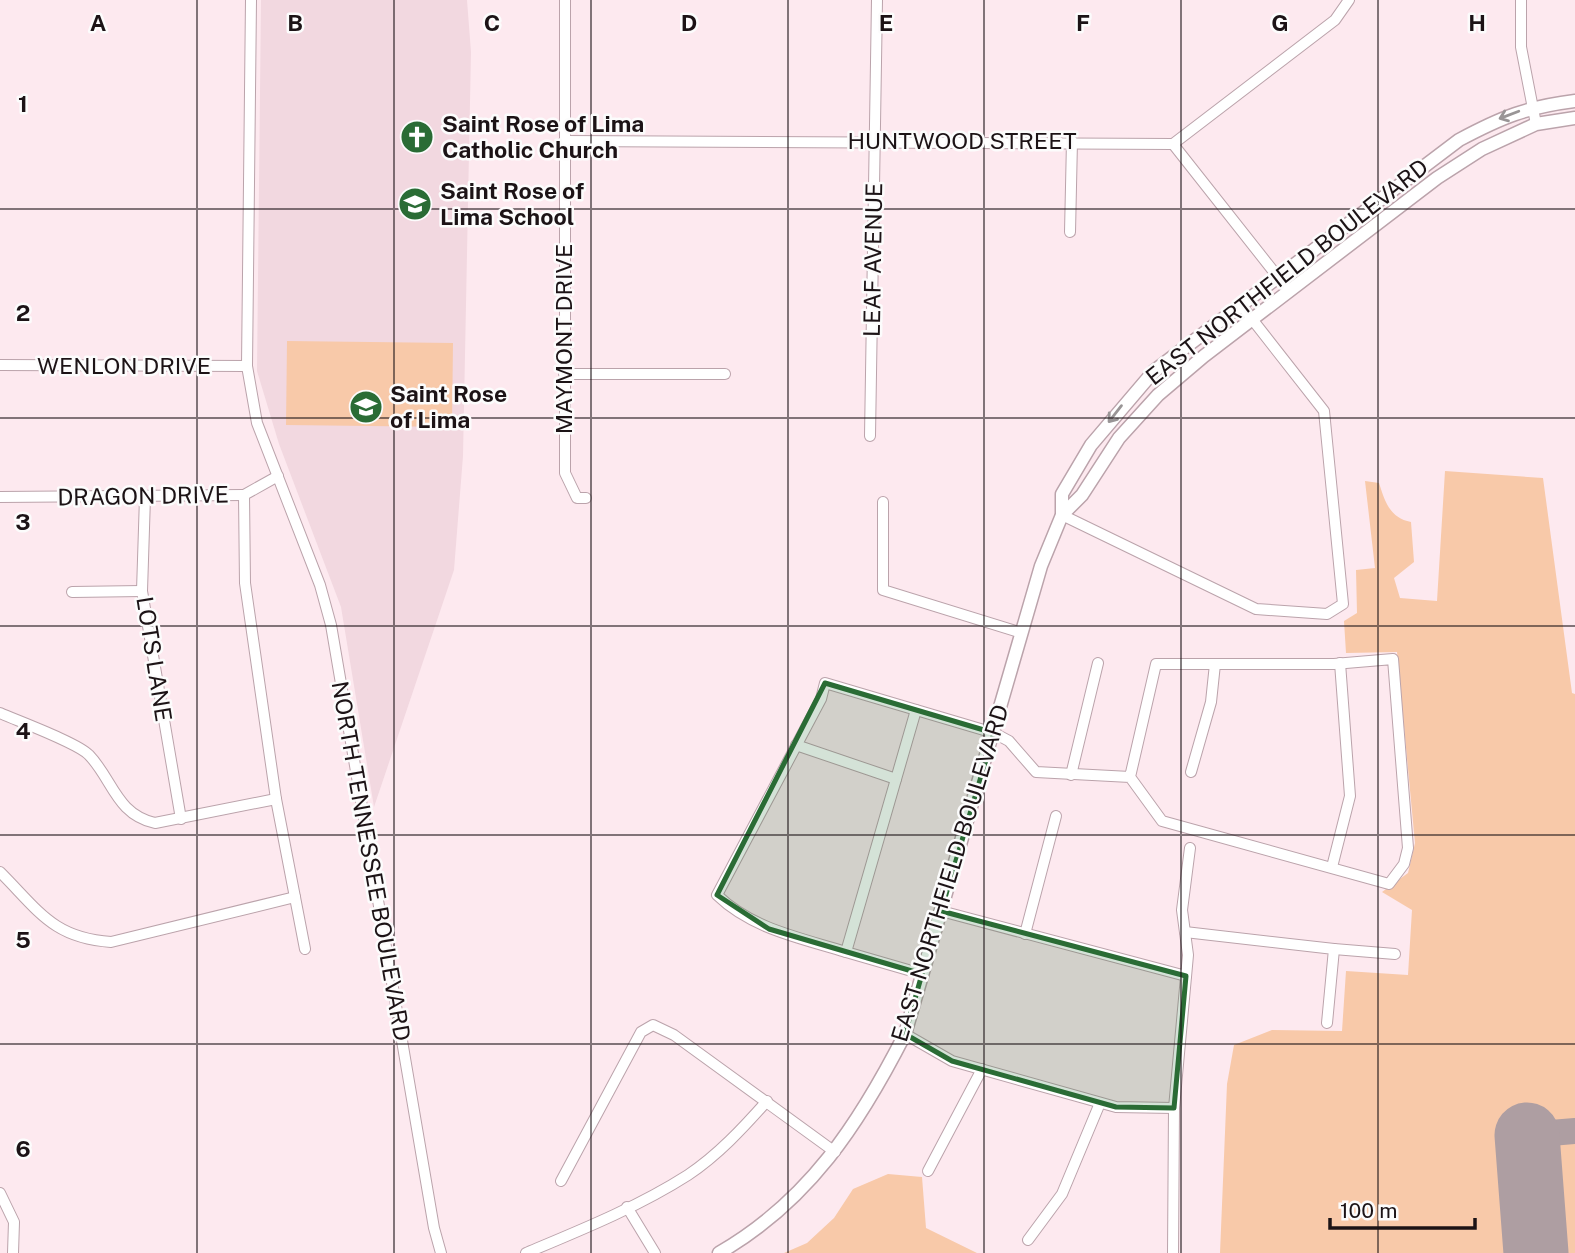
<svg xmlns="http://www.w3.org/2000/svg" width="1575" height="1253" viewBox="0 0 1575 1253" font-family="'Public Sans',sans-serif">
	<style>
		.built { fill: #f2d8e0 }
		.green { fill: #f8c9a9 }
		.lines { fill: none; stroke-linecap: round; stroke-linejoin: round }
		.taxiway { stroke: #ae9ea2; stroke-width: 26 }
		.runway { stroke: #ae9ea2; stroke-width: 65 }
		.minor-casing { stroke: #bba3ab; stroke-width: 12 }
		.major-casing { stroke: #bba3ab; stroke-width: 15 }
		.minor { stroke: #fff; stroke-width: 10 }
		.major { stroke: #fff; stroke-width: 12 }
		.oneway { stroke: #999596 }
		.marked { fill: #2a6c35; fill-opacity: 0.2; stroke: #2a6c35; stroke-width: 5; stroke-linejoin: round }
		.grid { fill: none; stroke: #1c1316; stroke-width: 2; stroke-opacity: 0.55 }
		.labels { text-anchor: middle; stroke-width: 5; stroke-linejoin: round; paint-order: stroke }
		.poi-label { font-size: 23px; font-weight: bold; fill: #1c1316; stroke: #fcfcfc; text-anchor: start }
		.street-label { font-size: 23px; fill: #1c1316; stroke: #fcfcfc }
		.grid-label { font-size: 23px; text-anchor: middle; font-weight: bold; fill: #1c1316; stroke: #fcfcfc; stroke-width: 5; stroke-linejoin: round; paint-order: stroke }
	</style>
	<rect width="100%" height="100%" fill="#fde9ef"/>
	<polygon class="built" points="261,0 467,0 471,52 463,456 454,570 374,807 341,607 279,444 257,371"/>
	<g class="green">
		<polygon points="287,341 453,343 452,427 286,425"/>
		<path d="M1445 471 1543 478 1572 693 1575 694V1122L1501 1129 1512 1253H1220L1227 1084 1234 1045 1272 1030 1342 1031 1346 971 1408 975 1412 910 1382 892 1408 873 1415 843 1397 652 1346 653 1344 621 1357 613 1356 570 1375 568 1365 481 1379 483C1385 502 1390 518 1411 522L1414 562 1394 578 1400 598 1437 601Z"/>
		<polygon points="1575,1139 1575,1253 1557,1253 1549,1155 1562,1141"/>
		<polygon points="888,1174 922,1177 926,1228 977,1253 784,1253 807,1243 834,1218 853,1189"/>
	</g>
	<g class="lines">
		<polyline class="taxiway" points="1527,1135 1575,1131"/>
		<polyline class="runway" points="1527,1135 1536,1253"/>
		<defs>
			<g id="minor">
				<polyline points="251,0 247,366 257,423 320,585 331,625 434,1228 441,1253"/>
				<polyline points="565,0 565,473 577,498 586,498"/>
				<polyline points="1521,0 1521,47 1536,124"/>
				<polyline points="564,141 1173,144 1289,291"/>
				<polyline points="1173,144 1335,20 1349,0"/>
				<polyline points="1070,232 1072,141"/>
				<polyline points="0,365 247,366"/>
				<polyline points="564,374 725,374"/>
				<polyline points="870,436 877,0"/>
				<polyline points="278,476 244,495 245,583 276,799 305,949"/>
				<polyline points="0,497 244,495"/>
				<polyline points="145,497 142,591 181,819"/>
				<polyline points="883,502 883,590 1022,633"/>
				<polyline points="1062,515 1256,609 1327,614 1343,604 1324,411 1241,305"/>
				<polyline points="72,592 142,591"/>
				<polyline points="916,710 846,952 922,974"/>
				<path d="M0 713C18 721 78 743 89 755 113 780 116 814 155 823L276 799"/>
				<polyline points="796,745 896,779"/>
				<polyline points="1191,772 1211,702 1215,664"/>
				<polyline points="1071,775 1098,663"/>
				<polyline points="1332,867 1350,796 1340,663"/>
				<path d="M0 872C39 911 53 938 111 942L295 897"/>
				<polyline points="941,911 1186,976"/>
				<polyline points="1185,932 1334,949 1327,1023"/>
				<polyline points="1025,934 1056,816"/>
				<polyline points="1334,949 1395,954"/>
				<path d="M846 952C801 938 752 929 717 895L821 699 825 683 994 733 1009 741 1036 772 1130 777 1162 821 1389 884 1404 864 1408 848 1393 659 1334 664H1156L1130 777"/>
				<polyline points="905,1034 952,1061 1116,1107 1174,1108"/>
				<polyline points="928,1171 982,1069"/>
				<polyline points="561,1181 641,1032 653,1025 674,1035 835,1152"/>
				<polyline points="0,1193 14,1222 13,1253"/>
				<polyline points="627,1207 655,1253"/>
				<polyline points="1028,1240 1062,1194 1100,1103"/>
				<path d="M526 1253C581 1230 638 1207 688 1175 718 1155 743 1128 767 1101"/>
				<polyline points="1173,1253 1174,1108 1188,955 1182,910 1190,848"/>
			</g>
			<g id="major">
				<polyline points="1062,515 1082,495 1119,438 1158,395 1204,356 1437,178 1482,149 1536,124 1575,118"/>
				<path d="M719 1253C809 1201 859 1124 905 1034L1041 566 1062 515V494L1091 445 1154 371 1459 140C1502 117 1527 107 1575 101"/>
			</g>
		</defs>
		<use href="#minor" class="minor-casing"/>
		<use href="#major" class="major-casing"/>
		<use href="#minor" class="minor"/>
		<use href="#major" class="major"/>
	</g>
	<defs><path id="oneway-shaft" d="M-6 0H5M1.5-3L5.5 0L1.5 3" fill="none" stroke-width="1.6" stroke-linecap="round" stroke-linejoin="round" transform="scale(1.75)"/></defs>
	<g class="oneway">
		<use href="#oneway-shaft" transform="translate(1509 115) rotate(159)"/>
		<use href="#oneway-shaft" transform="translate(1115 414) rotate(128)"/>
	</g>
	<path class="marked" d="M825 683 994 733 941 911 1186 976 1174 1108 1116 1107 952 1061 905 1034 922 974 769 929 717 895Z"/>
	<path class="grid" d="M197 0V1253M394 0V1253M591 0V1253M788 0V1253M984 0V1253M1181 0V1253M1378 0V1253M0 209H1575M0 418H1575M0 626H1575M0 835H1575M0 1044H1575"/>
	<defs>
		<symbol id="church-disc" viewBox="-11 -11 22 22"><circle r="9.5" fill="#2a6c35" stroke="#fcfcfc"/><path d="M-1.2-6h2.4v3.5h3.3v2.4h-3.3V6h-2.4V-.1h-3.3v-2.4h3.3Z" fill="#fff"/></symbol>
		<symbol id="school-disc" viewBox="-11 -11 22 22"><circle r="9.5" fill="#2a6c35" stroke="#fcfcfc"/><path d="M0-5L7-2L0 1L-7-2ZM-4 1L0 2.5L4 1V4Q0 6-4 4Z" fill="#fff"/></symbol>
	</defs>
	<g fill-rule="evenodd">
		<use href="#church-disc" x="398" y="118" width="38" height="38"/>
		<use href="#school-disc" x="396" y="185" width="38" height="38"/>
		<use href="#school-disc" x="347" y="388" width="38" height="38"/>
	</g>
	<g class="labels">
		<g class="poi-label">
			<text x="442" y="132">Saint Rose of Lima<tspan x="442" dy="26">Catholic Church</tspan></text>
			<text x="440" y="199">Saint Rose of<tspan x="440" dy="26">Lima School</tspan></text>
			<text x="390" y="402">Saint Rose<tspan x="390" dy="26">of Lima</tspan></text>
		</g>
		<g class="street-label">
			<text x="962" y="149">HUNTWOOD STREET</text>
			<text transform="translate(873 260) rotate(-89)" y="8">LEAF AVENUE</text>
			<text transform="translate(1287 272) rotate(-38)" y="8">EAST NORTHFIELD BOULEVARD</text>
			<text transform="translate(564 339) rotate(-90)" y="8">MAYMONT DRIVE</text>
			<text x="124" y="374">WENLON DRIVE</text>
			<text transform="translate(143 496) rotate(-1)" y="8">DRAGON DRIVE</text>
			<text transform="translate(154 659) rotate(81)" y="8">LOTS LANE</text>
			<text transform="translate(371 861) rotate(80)" y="8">NORTH TENNESSEE BOULEVARD</text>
			<text transform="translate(950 873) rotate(-73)" y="8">EAST NORTHFIELD BOULEVARD</text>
		</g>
	</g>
	<g class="grid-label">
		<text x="98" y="31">A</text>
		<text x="295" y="31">B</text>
		<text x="492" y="31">C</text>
		<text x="689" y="31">D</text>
		<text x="886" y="31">E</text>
		<text x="1083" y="31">F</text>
		<text x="1280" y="31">G</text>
		<text x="1477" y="31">H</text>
		<text x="23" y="112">1</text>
		<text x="23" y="321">2</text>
		<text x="23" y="530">3</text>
		<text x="23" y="739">4</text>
		<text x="23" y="948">5</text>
		<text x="23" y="1157">6</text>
	</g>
	<path d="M1330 1218v10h145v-10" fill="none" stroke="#1c1316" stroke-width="3.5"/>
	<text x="1340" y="1218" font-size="21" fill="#1c1316" stroke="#fcfcfc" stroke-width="5" paint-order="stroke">100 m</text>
</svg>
